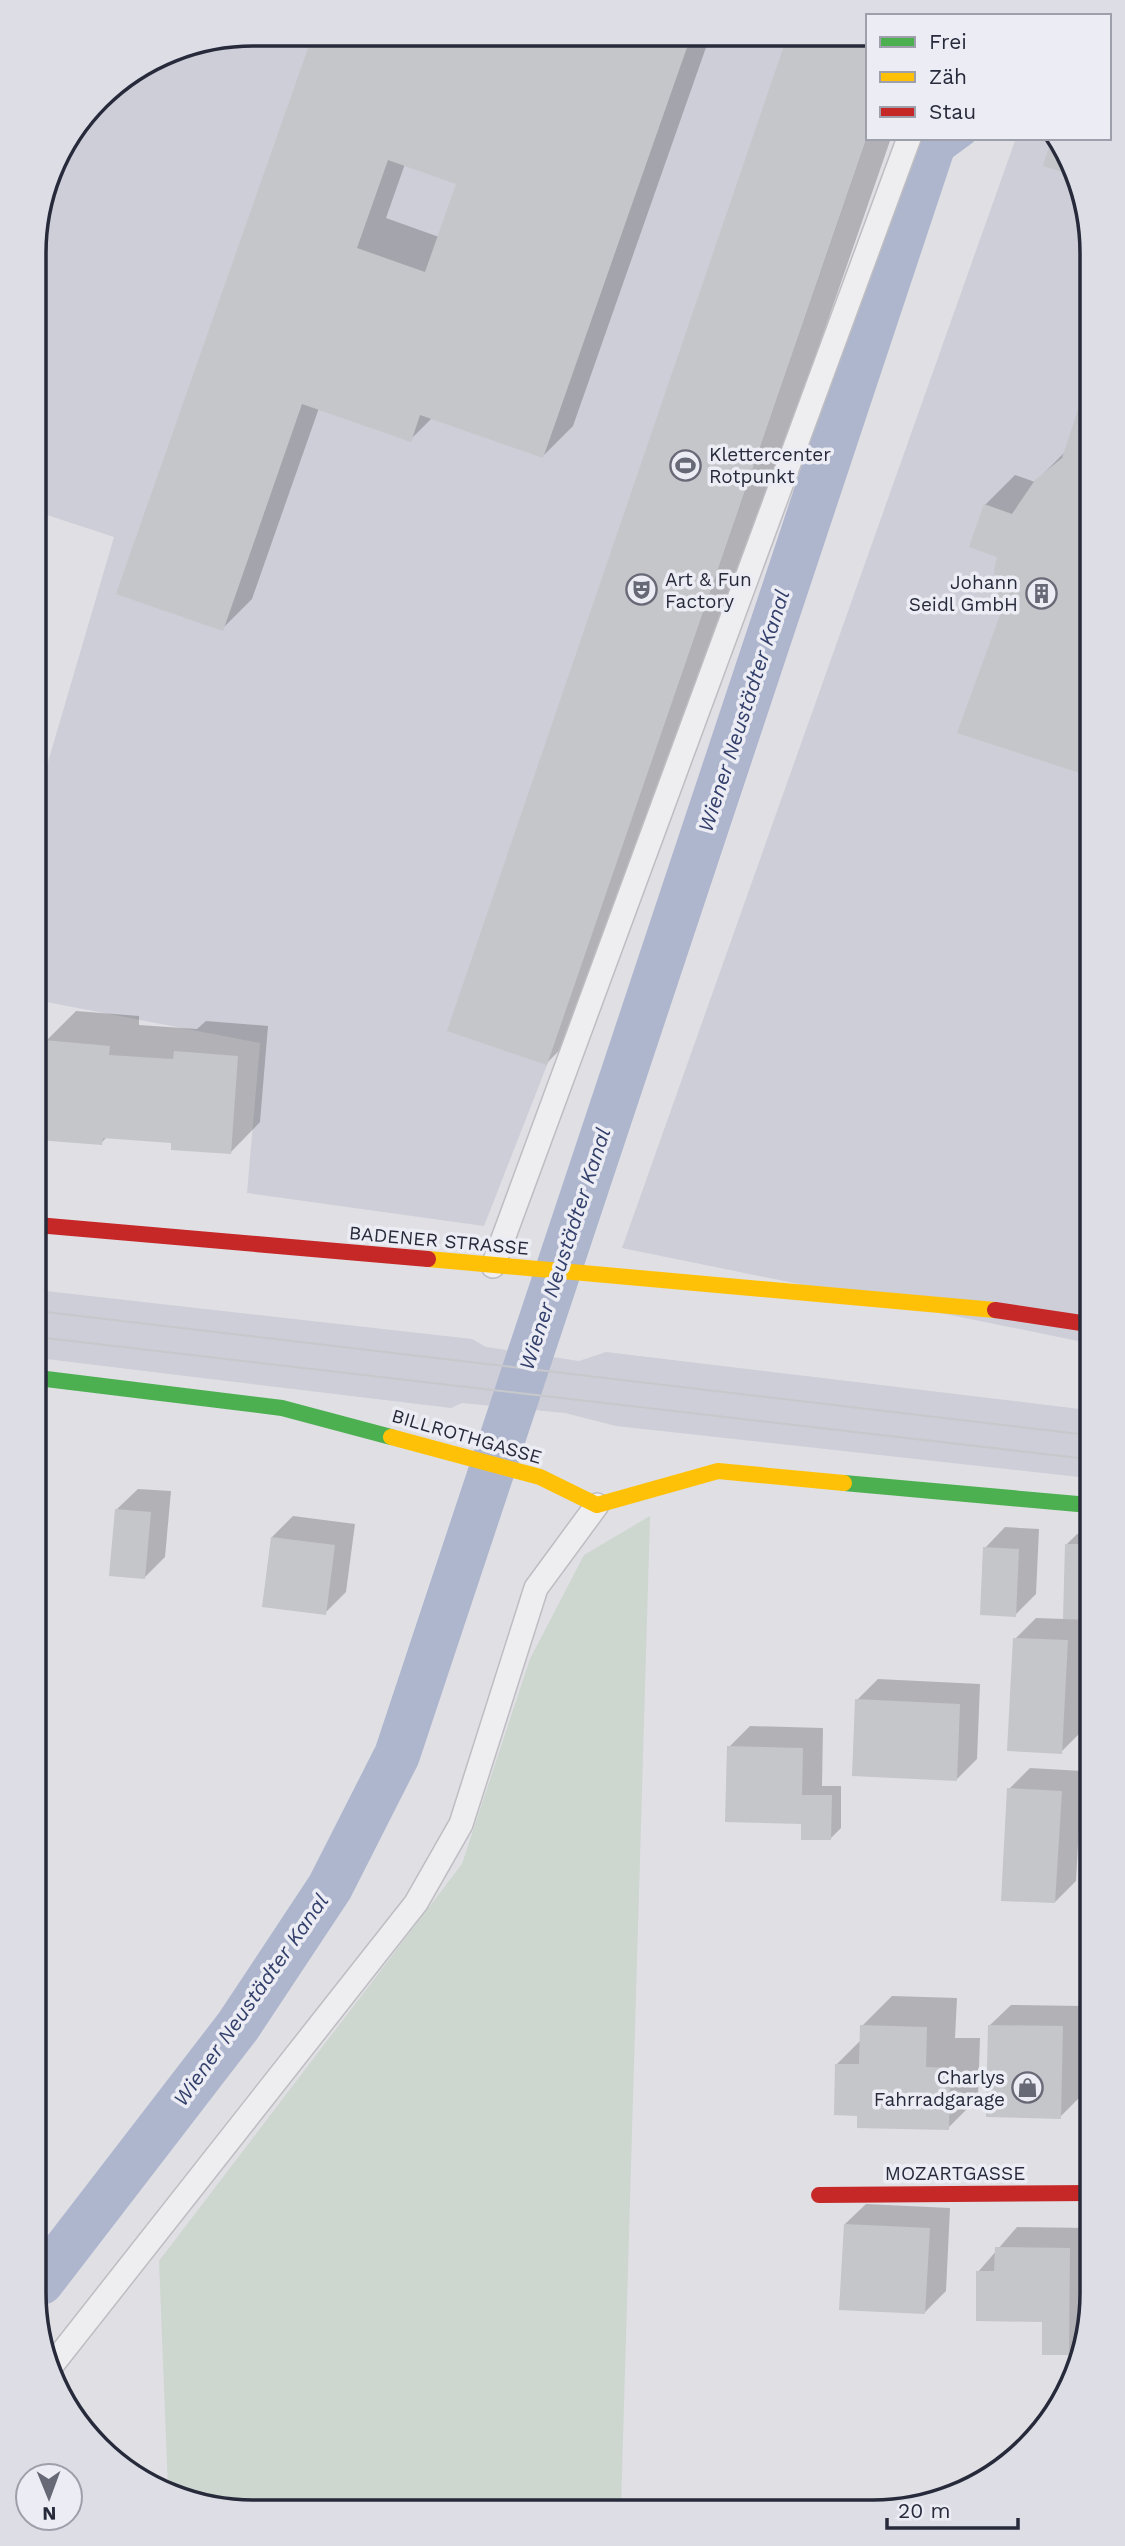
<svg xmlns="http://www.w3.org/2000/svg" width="1125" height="2546" viewBox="0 0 1125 2546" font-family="'Work Sans',sans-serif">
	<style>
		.built { fill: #cdced7 }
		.green { fill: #cdd6cf }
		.shadow { fill: #0003; fill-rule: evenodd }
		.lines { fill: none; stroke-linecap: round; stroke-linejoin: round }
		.stream { stroke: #aeb6ce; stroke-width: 12 }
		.canal { stroke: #aeb6ce; stroke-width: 46 }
		.building { fill: #c5c6ca; fill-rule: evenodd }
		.lane-casing { stroke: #bdbdc2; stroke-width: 26 }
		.lane { stroke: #eeeef0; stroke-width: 23 }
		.fast { stroke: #4caf50; stroke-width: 16 }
		.slow { stroke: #ffc107; stroke-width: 16 }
		.jam { stroke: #c62828; stroke-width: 16 }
		.tram { stroke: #c7c8cb; stroke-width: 2 }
		.labels { text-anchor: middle; stroke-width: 7; stroke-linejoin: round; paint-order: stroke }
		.poi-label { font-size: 19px; fill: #272a3b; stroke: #ecedf4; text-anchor: start }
		.street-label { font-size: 19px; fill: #272a3b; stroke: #ecedf4 }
		.water-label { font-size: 21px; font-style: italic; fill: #34406c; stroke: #ecedf4 }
		.rim { fill: none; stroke: #272a3b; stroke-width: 3.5 }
	</style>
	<rect width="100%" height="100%" fill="#dfdfe4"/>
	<g class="built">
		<polygon points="252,33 868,37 868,135 547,1065 484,1226 247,1193 260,1043 36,1000 36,803 114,537 35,511 34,238 56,155 108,88 169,50"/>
		<polygon points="1016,138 1058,138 1084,195 1088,1343 622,1248"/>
		<polygon points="37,1290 472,1339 486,1347 579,1361 606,1352 1088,1410 1088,1478 616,1426 565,1413 462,1403 451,1408 38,1358"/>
	</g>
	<polygon class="green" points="650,1516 621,2507 210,2509 168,2488 159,2261 462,1864 530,1659 584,1555"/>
	<g class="shadow">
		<path d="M314 34 710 36 573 426 543 456 432 418 410 440 319 408 252 599 222 629 118 593ZM405 164 458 183 439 237 386 218Z"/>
		<polygon points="789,37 868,37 868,138 891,138 584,1025 547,1063 450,1029"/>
		<polygon points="1085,396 1086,774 960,732 1002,615 999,555 985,505 1015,475 1035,482 1067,450"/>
		<polygon points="76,1011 139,1016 139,1025 197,1029 206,1021 268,1026 260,1122 230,1153 173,1141 108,1136 101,1143 46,1041"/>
		<polygon points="138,1489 171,1491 165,1557 144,1578 117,1509"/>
		<polygon points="293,1516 355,1524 346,1592 325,1613 272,1537"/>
		<polygon points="1005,1527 1039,1529 1036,1594 1015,1615 985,1548"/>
		<polygon points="1077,1534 1089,1534 1089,1618 1082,1731 1061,1752 1015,1639 1036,1618 1064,1619 1067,1544"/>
		<polygon points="878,1679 980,1684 977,1759 956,1780 857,1700"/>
		<polygon points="750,1726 823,1728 822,1786 841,1786 841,1828 830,1839 803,1820 729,1747"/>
		<polygon points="1030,1768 1082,1771 1076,1881 1055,1902 1009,1789"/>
		<polygon points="892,1996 957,1998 955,2038 980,2038 978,2098 948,2128 859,2114 837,2064 861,2040 862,2026"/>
		<polygon points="1011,2005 1083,2006 1081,2096 1060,2117 990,2025"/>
		<polygon points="866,2204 950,2208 946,2291 925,2312 845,2224"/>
		<polygon points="1017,2227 1090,2228 1090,2313 1085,2337 1068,2353 1044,2320 978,2272"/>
	</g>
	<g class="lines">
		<polyline class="stream" points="924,171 969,138"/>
		<polyline class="canal" points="41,2282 238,2026 330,1887 397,1755 935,138"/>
	</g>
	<g class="building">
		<path d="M313 34 691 36 543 458 420 415 411 442 302 404 223 631 116 594ZM388 160 456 184 425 272 357 248Z"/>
		<polygon points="787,37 868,37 868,134 547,1065 447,1031"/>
		<polygon points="1052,138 1058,138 1076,176 1043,166"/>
		<polygon points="1084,391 1085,392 1086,775 957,733 1000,615 994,571 997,557 969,547 984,504 1012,514 1035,480 1062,458"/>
		<polygon points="44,1040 110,1046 109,1055 173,1059 174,1051 238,1056 231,1154 171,1150 171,1143 103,1138 102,1145 37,1140"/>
		<polygon points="115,1509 151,1512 145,1579 109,1576"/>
		<polygon points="271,1537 335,1545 326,1615 262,1607"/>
		<polygon points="1065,1544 1089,1544 1089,1620 1063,1619"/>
		<polygon points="983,1547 1019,1549 1016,1617 980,1615"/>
		<polygon points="1013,1638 1068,1640 1062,1754 1007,1751"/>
		<polygon points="855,1699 960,1704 957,1781 852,1776"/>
		<polygon points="727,1746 803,1748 802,1795 832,1795 831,1840 801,1840 801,1824 725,1822"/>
		<polygon points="1007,1788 1062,1791 1055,1903 1001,1901"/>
		<polygon points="860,2025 927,2027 926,2067 950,2068 949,2130 857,2128 857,2116 834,2115 835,2064 859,2064"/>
		<polygon points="988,2025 1063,2026 1061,2119 986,2117"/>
		<polygon points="844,2224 930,2228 925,2314 839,2310"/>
		<polygon points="995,2247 1070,2248 1069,2355 1042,2355 1042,2322 976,2321 976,2271 994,2271"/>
	</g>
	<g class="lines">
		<defs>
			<g id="lane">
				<polyline points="493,1266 909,138"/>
				<polyline points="49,2369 416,1903 461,1824 536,1588 597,1505"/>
			</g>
		</defs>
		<use href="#lane" class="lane-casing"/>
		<use href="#lane" class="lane"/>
		<g class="fast">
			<polyline points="38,1378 282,1408 391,1437"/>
			<polyline points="844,1483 1089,1505"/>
		</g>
		<g class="slow">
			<polyline points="428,1259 995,1310"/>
			<polyline points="391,1437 540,1477 597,1505 718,1471 844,1483"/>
		</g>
		<g class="jam">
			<polyline points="37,1225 428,1259"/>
			<polyline points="995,1310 1088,1324"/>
			<polyline points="819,2195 1091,2193"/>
		</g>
		<g class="tram">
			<polyline points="37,1311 1088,1435"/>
			<polyline points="37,1337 1088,1459"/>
		</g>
	</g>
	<defs>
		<symbol id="stadium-ring" viewBox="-11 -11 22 22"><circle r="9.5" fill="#ecedf4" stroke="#676976" stroke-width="1.5"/><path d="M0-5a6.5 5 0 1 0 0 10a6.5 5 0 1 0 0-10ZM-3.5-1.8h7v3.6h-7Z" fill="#676976"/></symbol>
		<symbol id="theatre-ring" viewBox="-11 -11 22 22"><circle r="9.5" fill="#ecedf4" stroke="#676976" stroke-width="1.5"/><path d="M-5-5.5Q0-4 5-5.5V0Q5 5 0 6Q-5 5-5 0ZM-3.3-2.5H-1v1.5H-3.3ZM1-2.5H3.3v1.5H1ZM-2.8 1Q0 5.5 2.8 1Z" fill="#676976"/></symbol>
		<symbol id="building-ring" viewBox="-11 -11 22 22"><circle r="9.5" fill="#ecedf4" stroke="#676976" stroke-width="1.5"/><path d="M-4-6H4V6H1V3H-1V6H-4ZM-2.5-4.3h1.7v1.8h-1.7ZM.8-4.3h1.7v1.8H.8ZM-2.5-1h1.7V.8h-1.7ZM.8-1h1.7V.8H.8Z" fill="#676976"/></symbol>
		<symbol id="shop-ring" viewBox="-11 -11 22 22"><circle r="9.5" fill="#ecedf4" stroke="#676976" stroke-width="1.5"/><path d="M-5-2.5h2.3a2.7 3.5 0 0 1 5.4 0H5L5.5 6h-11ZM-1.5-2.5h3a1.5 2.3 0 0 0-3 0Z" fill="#676976"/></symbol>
	</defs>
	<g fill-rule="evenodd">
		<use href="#stadium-ring" x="668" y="448" width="35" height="35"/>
		<use href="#theatre-ring" x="624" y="572" width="35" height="35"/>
		<use href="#building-ring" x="1024" y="576" width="35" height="35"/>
		<use href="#shop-ring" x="1010" y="2070" width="35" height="35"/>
	</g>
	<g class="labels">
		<g class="poi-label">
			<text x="709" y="461">Klettercenter<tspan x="709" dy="22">Rotpunkt</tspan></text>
			<text x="665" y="586">Art &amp; Fun<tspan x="665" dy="22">Factory</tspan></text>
			<text x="1018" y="589" text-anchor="end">Johann<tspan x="1018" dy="22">Seidl GmbH</tspan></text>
			<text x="1005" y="2084" text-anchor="end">Charlys<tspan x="1005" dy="22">Fahrradgarage</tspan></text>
		</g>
		<g class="street-label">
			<text transform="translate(439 1240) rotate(5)" y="7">BADENER STRASSE</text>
			<text transform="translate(467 1436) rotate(16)" y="7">BILLROTHGASSE</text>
			<text x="955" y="2180">MOZARTGASSE</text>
		</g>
		<g class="water-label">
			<text transform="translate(744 711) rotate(-72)" y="7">Wiener Neustädter Kanal</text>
			<text transform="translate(565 1249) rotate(-72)" y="7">Wiener Neustädter Kanal</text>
			<text transform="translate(251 2000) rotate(-55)" y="7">Wiener Neustädter Kanal</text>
		</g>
	</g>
	<path d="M0 0H1125V2546H0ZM253 46H873A207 207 0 0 1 1080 253V2293A207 207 0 0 1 873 2500H253A207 207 0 0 1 46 2293V253A207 207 0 0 1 253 46Z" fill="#dcdde5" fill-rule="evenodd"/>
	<path class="rim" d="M253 46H873A207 207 0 0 1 1080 253V2293A207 207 0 0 1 873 2500H253A207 207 0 0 1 46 2293V253A207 207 0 0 1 253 46Z"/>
	<rect x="866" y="14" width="245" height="126" fill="#ecedf4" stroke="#9d9faa" stroke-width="2"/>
	<rect x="880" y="37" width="35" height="10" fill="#4caf50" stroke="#9d9faa" stroke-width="2"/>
	<text x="929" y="49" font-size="21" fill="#272a3b">Frei</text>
	<rect x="880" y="72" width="35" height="10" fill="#ffc107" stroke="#9d9faa" stroke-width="2"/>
	<text x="929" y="84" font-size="21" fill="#272a3b">Zäh</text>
	<rect x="880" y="107" width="35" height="10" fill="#c62828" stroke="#9d9faa" stroke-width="2"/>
	<text x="929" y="119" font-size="21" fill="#272a3b">Stau</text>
	<g transform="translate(49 2497) rotate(179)"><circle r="33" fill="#ecedf4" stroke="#9d9faa" stroke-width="2"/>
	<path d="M0-5L12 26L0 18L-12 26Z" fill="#676976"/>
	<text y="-10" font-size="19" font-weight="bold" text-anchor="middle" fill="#272a3b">N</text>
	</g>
	<path d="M887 2518v10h131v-10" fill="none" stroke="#272a3b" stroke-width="3.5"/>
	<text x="898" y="2518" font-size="21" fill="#272a3b" stroke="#ecedf4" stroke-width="5" paint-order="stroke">20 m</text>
</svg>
